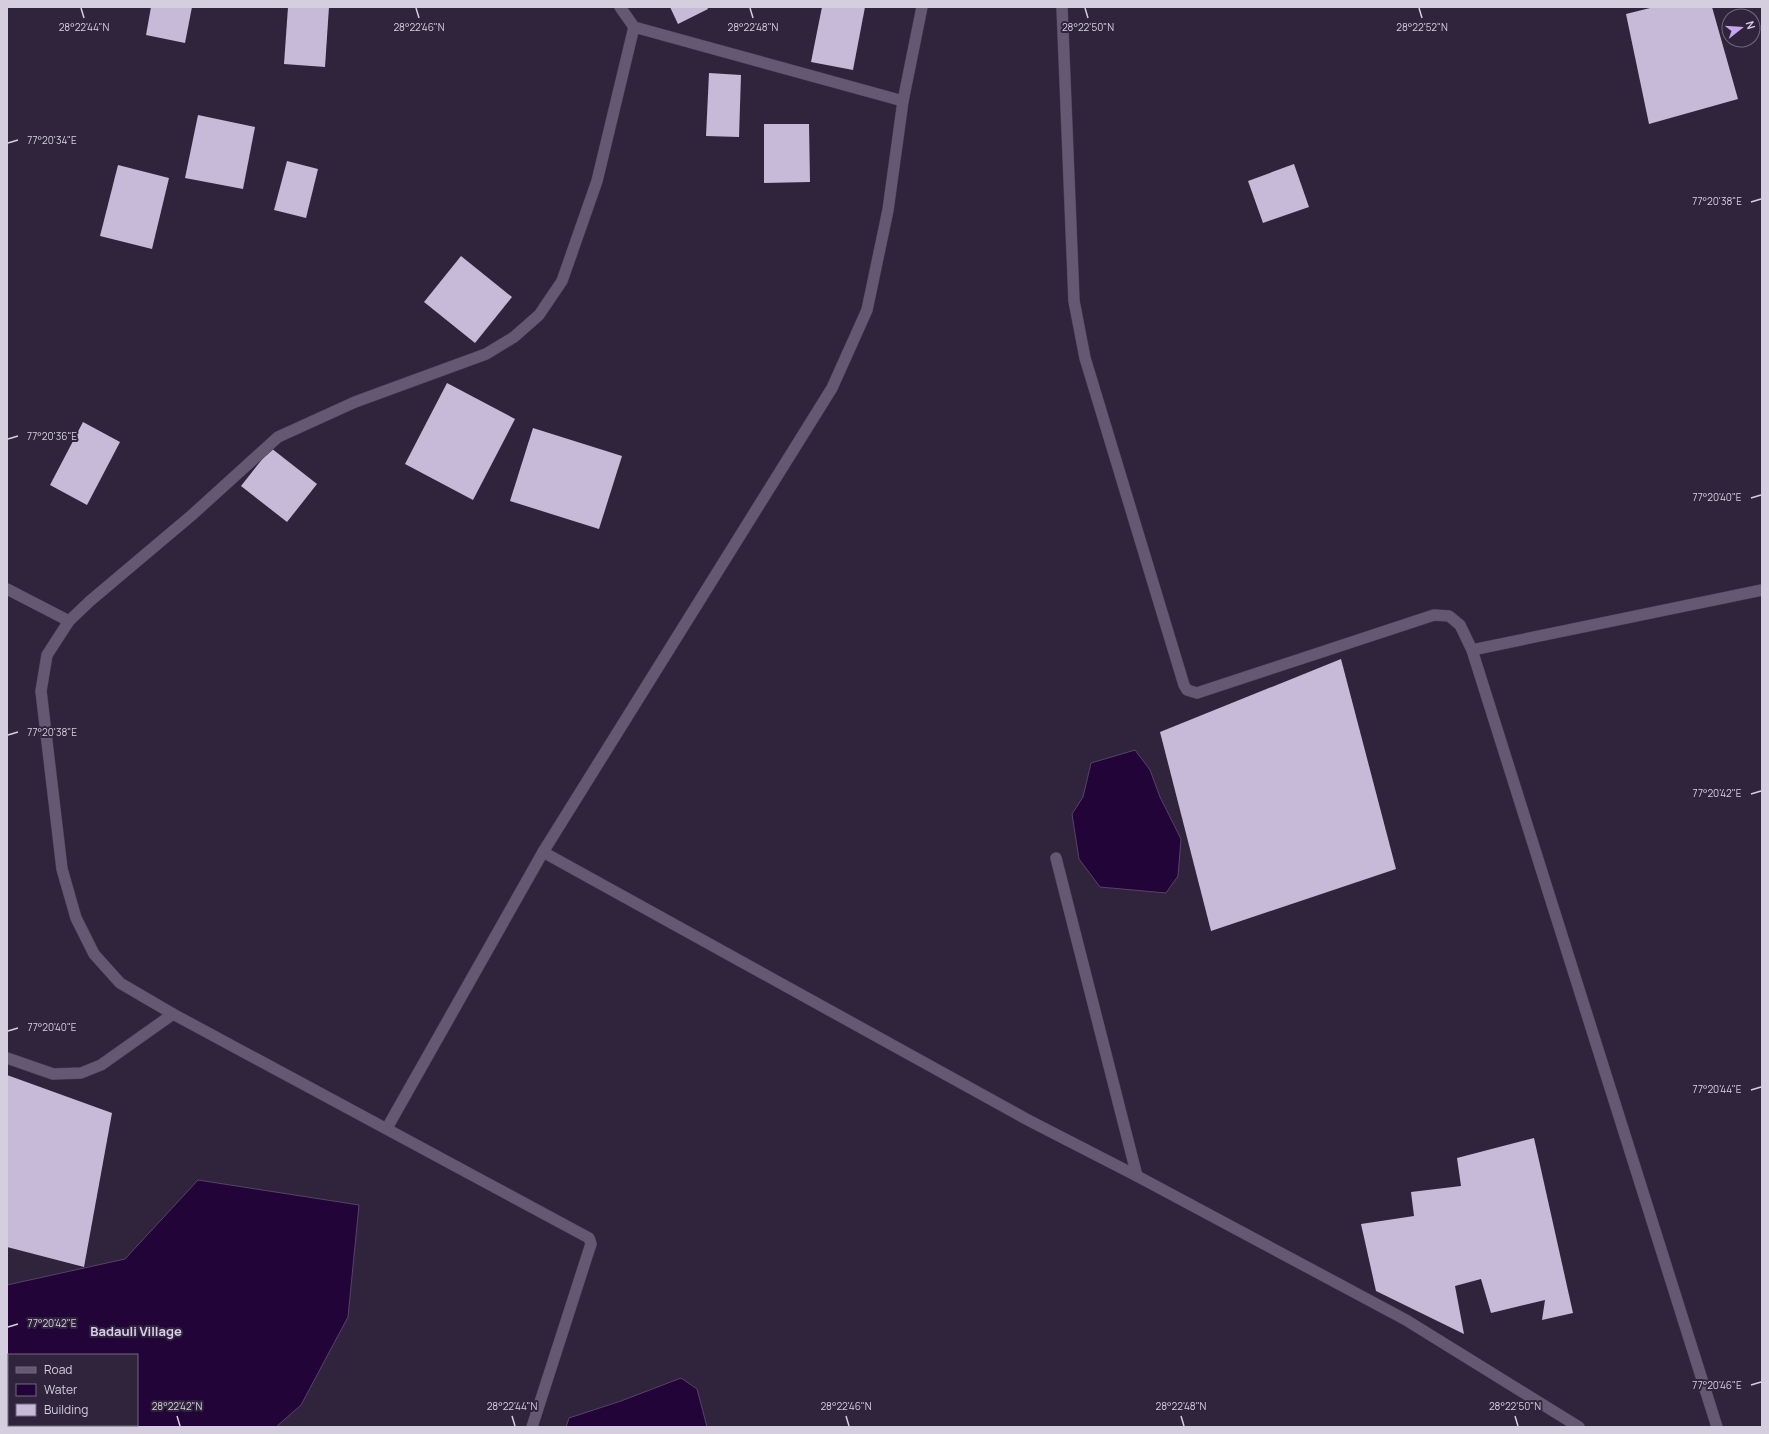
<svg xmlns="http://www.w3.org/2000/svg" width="1769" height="1434" viewBox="0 0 1769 1434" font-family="Manrope,sans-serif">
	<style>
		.water { fill: #220439; stroke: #58416a; fill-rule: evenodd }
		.building { fill: #c7b9d8 }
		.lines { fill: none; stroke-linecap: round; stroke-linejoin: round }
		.minor-casing { stroke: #4c4257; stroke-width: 12 }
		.minor { stroke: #655873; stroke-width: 11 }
		.ticks { fill: none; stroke: #d5cede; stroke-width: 1.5 }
		.labels { text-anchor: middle; stroke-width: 4; stroke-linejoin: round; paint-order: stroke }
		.neighbourhood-label { font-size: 13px; font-weight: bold; fill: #dbcded; stroke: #2f243c }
		.ticks-label { font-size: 10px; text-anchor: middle; fill: #d5cede; stroke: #2f243c; stroke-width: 4; stroke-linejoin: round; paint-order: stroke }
	</style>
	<rect width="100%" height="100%" fill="#2f243c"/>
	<g class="water">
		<polygon points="1135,750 1150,770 1160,797 1181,839 1178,876 1166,893 1100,887 1079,859 1072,814 1083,797 1091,763"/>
		<path d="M198 1180 359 1205 348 1317 301 1405 276 1427H7V1285L125 1259ZM9 1355H137V1425H9Z"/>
		<polygon points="681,1378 697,1389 707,1427 566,1427 569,1418 621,1401"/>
	</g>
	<g class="building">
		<polygon points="151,7 192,7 185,43 146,35"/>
		<polygon points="288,7 329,7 325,67 284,64"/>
		<polygon points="670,7 707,7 708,9 678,24"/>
		<polygon points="822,7 865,7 853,70 811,62"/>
		<polygon points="1654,7 1712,7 1738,99 1649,124 1626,14"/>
		<polygon points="709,73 741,75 739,137 706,136"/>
		<polygon points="198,115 255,127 243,189 185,178"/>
		<polygon points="764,124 809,124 810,182 764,183"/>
		<polygon points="287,161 318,169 306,218 274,210"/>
		<polygon points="1294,164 1309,207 1263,223 1248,181"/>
		<polygon points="118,165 169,178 152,249 100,236"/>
		<polygon points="461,256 512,297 475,343 424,302"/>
		<polygon points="447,383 515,419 473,500 405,464"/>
		<polygon points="83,422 120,442 87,505 50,485"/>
		<polygon points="533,428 622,456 599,529 510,501"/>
		<polygon points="271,448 317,484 287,522 241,486"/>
		<polygon points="1341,659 1396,869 1211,931 1160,732"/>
		<polygon points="7,1075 112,1113 84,1267 7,1247"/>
		<polygon points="1534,1138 1573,1313 1542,1320 1545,1300 1491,1313 1481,1279 1455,1286 1464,1334 1376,1291 1361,1224 1414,1216 1411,1192 1461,1186 1457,1158"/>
	</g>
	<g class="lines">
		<defs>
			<g id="minor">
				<polyline points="620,7 634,27"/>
				<polyline points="1062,7 1074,301 1085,358 1184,685 1187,690 1197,693 1434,615 1449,616 1460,625 1472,650 1717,1427"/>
				<polyline points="7,589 69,621"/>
				<polyline points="1472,650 1762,590"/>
				<polyline points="543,852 1028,1120 1137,1176 1406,1320 1579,1427"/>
				<polyline points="1056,858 1137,1176"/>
				<polyline points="7,1058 53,1074 81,1073 101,1065 173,1014"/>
				<polyline points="387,1128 543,852 832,388 867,310 888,210 903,101 922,7"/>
				<polyline points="532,1427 589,1250 591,1244 589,1238 173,1014 120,983 94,954 76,918 62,869 41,691 47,655 69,621 90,601 192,515 278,437 355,402 486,354 514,337 539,315 562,281 597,181 634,27 903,101"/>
			</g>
		</defs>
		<use href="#minor" class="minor-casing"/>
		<use href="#minor" class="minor"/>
	</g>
	<path class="ticks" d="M81 8 84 18M416 8 419 18M750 8 753 18M1085 8 1088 18M1419 8 1422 18M8 143 18 140M1751 202 1761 199M8 439 18 436M1751 498 1761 495M8 735 18 732M1751 794 1761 791M8 1031 18 1028M1751 1090 1761 1087M8 1327 18 1324M1751 1385 1761 1382M177 1416 180 1426M512 1416 515 1426M846 1416 849 1426M1181 1416 1184 1426M1515 1416 1518 1426"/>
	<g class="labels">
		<g class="neighbourhood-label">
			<text x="136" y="1336">Badauli Village</text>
		</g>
	</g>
	<g class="ticks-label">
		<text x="84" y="31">28°22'44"N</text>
		<text x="419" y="31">28°22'46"N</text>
		<text x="753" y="31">28°22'48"N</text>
		<text x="1088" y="31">28°22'50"N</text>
		<text x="1422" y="31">28°22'52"N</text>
		<text x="52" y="144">77°20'34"E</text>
		<text x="1717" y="205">77°20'38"E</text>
		<text x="52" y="440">77°20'36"E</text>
		<text x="1717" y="501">77°20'40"E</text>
		<text x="52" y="736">77°20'38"E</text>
		<text x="1717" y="797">77°20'42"E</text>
		<text x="52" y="1031">77°20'40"E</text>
		<text x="1717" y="1093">77°20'44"E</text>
		<text x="52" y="1327">77°20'42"E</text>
		<text x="1717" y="1389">77°20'46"E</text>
		<text x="177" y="1410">28°22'42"N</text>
		<text x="512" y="1410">28°22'44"N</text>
		<text x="846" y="1410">28°22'46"N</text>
		<text x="1181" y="1410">28°22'48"N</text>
		<text x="1515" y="1410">28°22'50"N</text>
	</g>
	<rect width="1769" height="1434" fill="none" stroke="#d5cede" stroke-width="16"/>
	<rect x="8" y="1354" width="130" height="72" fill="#2f243c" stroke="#71687d"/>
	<rect x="16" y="1367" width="20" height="6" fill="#655873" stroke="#71687d"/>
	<text x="44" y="1374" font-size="12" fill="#d5cede">Road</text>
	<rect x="16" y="1384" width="20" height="12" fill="#220439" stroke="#71687d"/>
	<text x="44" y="1394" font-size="12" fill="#d5cede">Water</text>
	<rect x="16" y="1404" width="20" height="12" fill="#c7b9d8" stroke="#71687d"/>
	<text x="44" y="1414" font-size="12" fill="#d5cede">Building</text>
	<g transform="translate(1741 28) rotate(73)"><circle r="19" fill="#2f243c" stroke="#71687d"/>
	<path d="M0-3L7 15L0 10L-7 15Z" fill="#c8a6ef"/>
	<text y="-6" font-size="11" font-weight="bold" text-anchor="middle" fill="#d5cede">N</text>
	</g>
</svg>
